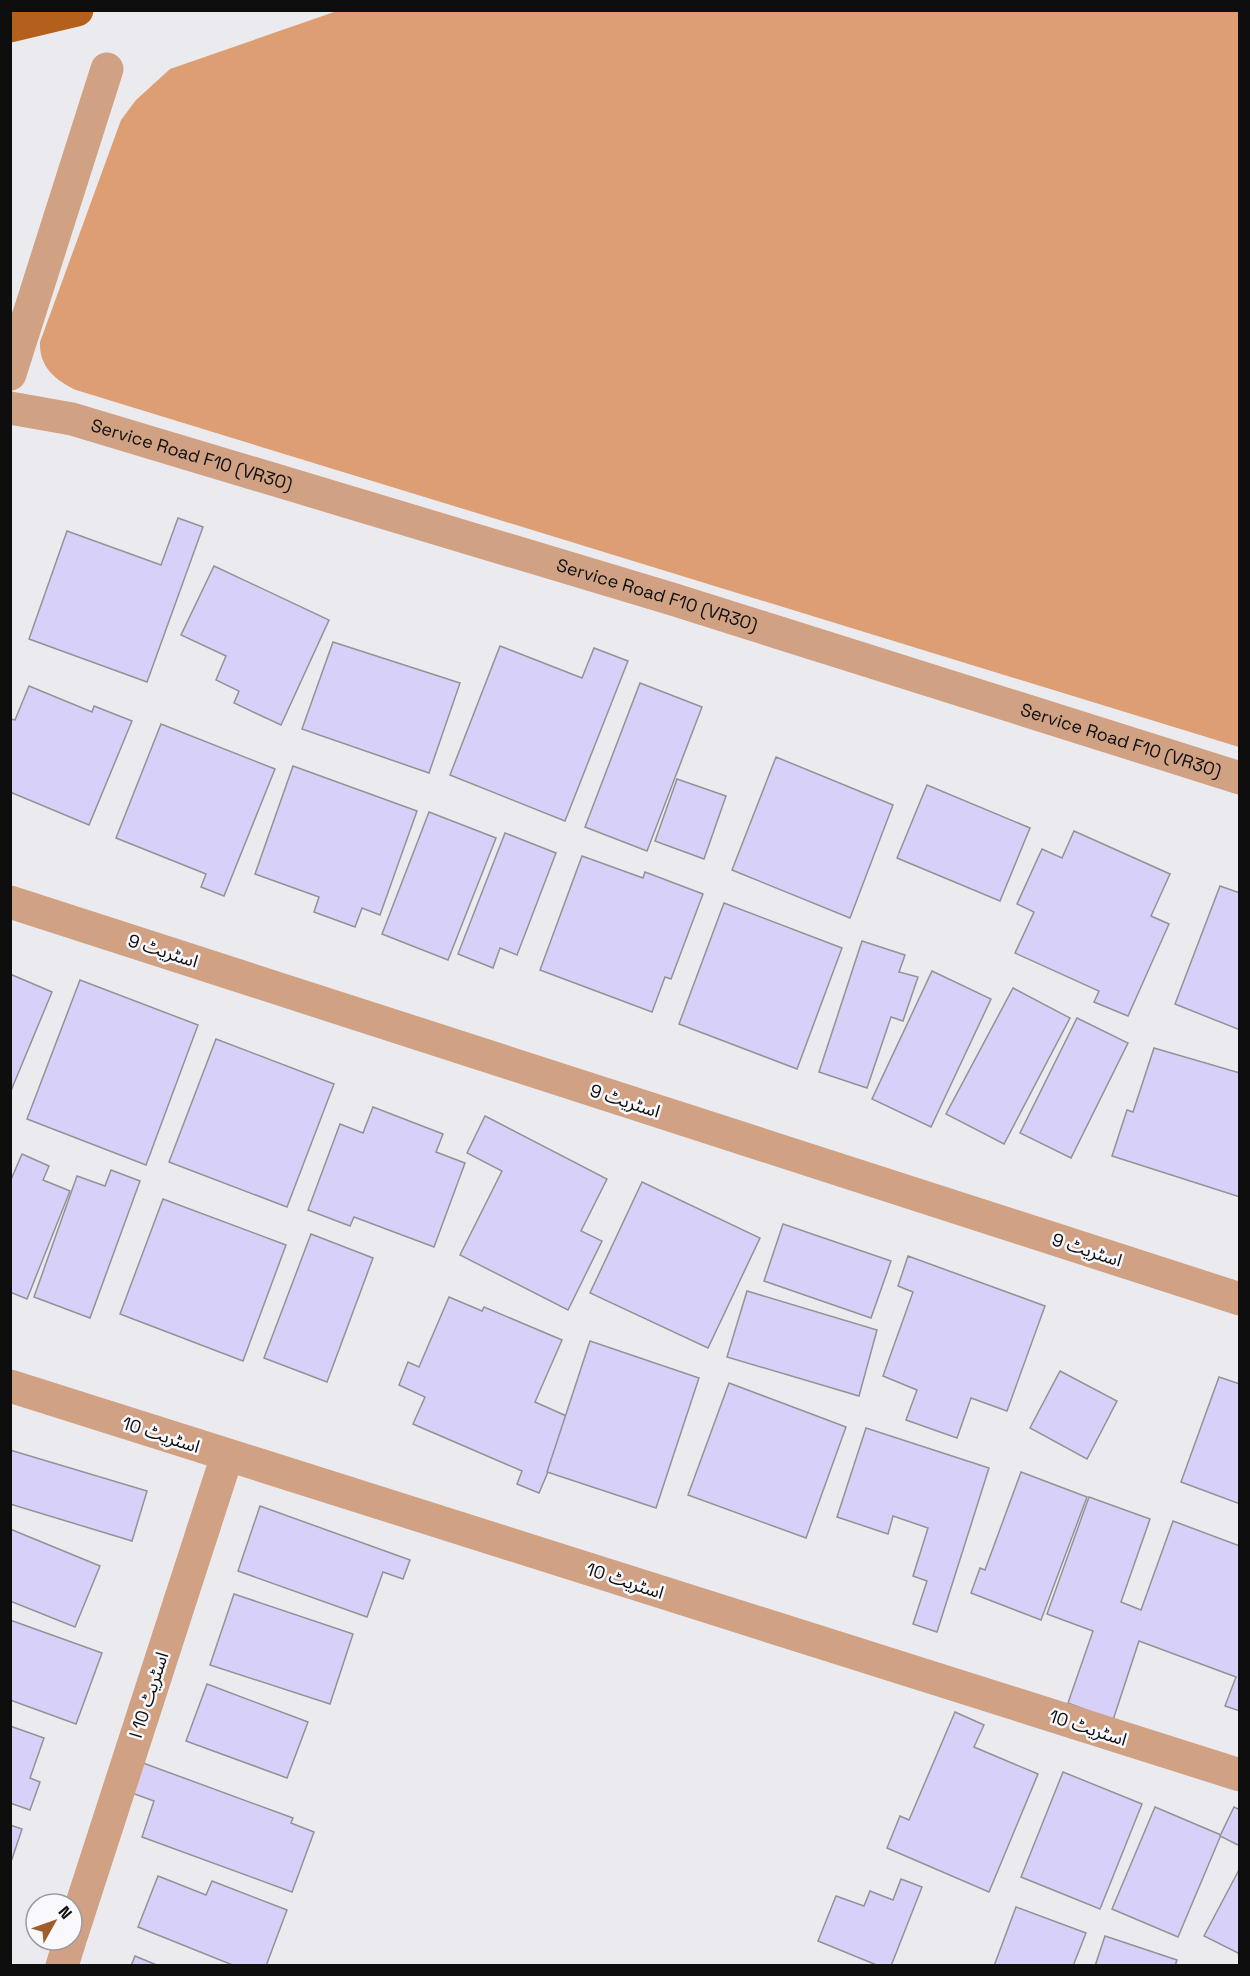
<svg xmlns="http://www.w3.org/2000/svg" width="1250" height="1976" viewBox="0 0 1250 1976" font-family="'Space Grotesk','Noto Sans Arabic',sans-serif">
	<style>
		.forest { fill: #dd9e74 }
		.building { fill: #d7d1fa; stroke: #939296; stroke-width: 1.5 }
		.lines { fill: none; stroke-linecap: round; stroke-linejoin: round }
		.street { stroke: #d0a283; stroke-width: 33 }
		.primary { stroke: #b2601c; stroke-width: 33 }
		.labels { text-anchor: middle; stroke-width: 5; stroke-linejoin: round; paint-order: stroke }
		.street-label { font-size: 18px; fill: #0e0e0f; stroke: #f9f8fc }
	</style>
	<rect width="100%" height="100%" fill="#ebebef"/>
	<path class="forest" d="M337 11H1239V747L76 390C55 380 39 367 40 342L121 120 136 100 170 69Z"/>
	<g class="building">
		<polygon points="178,518 203,527 147,682 29,639 67,531 161,565"/>
		<polygon points="214,566 329,620 281,725 234,703 239,691 216,680 226,656 181,635"/>
		<polygon points="333,642 460,683 429,773 302,729"/>
		<polygon points="500,646 582,678 594,648 628,661 565,821 450,775"/>
		<polygon points="640,683 702,707 647,851 585,827"/>
		<polygon points="29,686 92,712 94,706 132,721 89,825 10,792 10,719 15,720"/>
		<polygon points="161,724 275,769 224,896 201,887 206,874 116,838"/>
		<polygon points="776,757 893,805 850,918 732,870"/>
		<polygon points="293,766 417,811 380,915 362,908 355,927 314,912 319,897 255,874"/>
		<polygon points="677,779 726,796 704,859 655,841"/>
		<polygon points="927,785 1030,828 1000,901 897,858"/>
		<polygon points="429,812 496,838 448,960 382,934"/>
		<polygon points="1074,831 1170,874 1151,916 1169,924 1128,1016 1094,1002 1099,991 1015,953 1034,912 1017,904 1042,849 1062,858"/>
		<polygon points="505,833 556,853 517,955 500,948 493,968 458,954"/>
		<polygon points="582,856 643,878 645,872 703,894 671,979 665,977 652,1012 540,970"/>
		<polygon points="1220,886 1240,893 1240,1030 1175,1004"/>
		<polygon points="724,903 842,948 797,1069 679,1024"/>
		<polygon points="862,941 905,955 899,972 918,977 903,1021 891,1017 867,1088 819,1072"/>
		<polygon points="932,971 991,999 931,1127 872,1099"/>
		<polygon points="10,974 52,992 10,1093"/>
		<polygon points="80,980 198,1025 146,1165 27,1119"/>
		<polygon points="1013,988 1070,1018 1004,1144 946,1114"/>
		<polygon points="1077,1018 1128,1043 1071,1158 1020,1133"/>
		<polygon points="216,1039 334,1084 287,1207 169,1162"/>
		<polygon points="1154,1048 1240,1073 1240,1197 1112,1156 1127,1110 1133,1112"/>
		<polygon points="373,1107 443,1134 436,1152 465,1163 434,1247 354,1217 350,1226 308,1210 340,1124 363,1133"/>
		<polygon points="485,1116 607,1179 581,1231 602,1241 568,1310 460,1255 502,1171 467,1153"/>
		<polygon points="22,1154 49,1166 43,1180 70,1191 27,1299 10,1292 10,1182"/>
		<polygon points="111,1170 140,1181 90,1318 34,1297 77,1176 105,1186"/>
		<polygon points="642,1182 760,1238 708,1348 590,1293"/>
		<polygon points="163,1199 286,1245 243,1361 120,1314"/>
		<polygon points="783,1224 891,1261 871,1318 764,1281"/>
		<polygon points="311,1234 373,1258 327,1382 264,1358"/>
		<polygon points="908,1256 1045,1306 1007,1411 971,1398 957,1438 906,1420 917,1390 883,1376 913,1292 898,1286"/>
		<polygon points="747,1291 877,1330 859,1396 727,1357"/>
		<polygon points="449,1297 482,1311 484,1307 562,1340 535,1402 571,1418 539,1493 517,1484 522,1471 413,1424 425,1397 399,1385 408,1362 419,1367"/>
		<polygon points="590,1341 699,1378 656,1508 547,1472"/>
		<polygon points="1060,1371 1117,1401 1087,1459 1030,1428"/>
		<polygon points="1219,1377 1240,1384 1240,1504 1181,1482"/>
		<polygon points="729,1383 846,1427 806,1538 688,1495"/>
		<polygon points="866,1428 989,1468 937,1632 913,1624 927,1581 913,1576 928,1528 893,1516 888,1534 837,1517"/>
		<polygon points="10,1450 147,1491 132,1541 10,1504"/>
		<polygon points="1021,1472 1087,1497 1041,1620 971,1593 980,1568 985,1570"/>
		<polygon points="1089,1497 1150,1519 1121,1602 1141,1610 1173,1521 1240,1546 1240,1711 1225,1706 1236,1677 1139,1641 1113,1720 1068,1703 1093,1631 1047,1614"/>
		<polygon points="260,1506 410,1560 403,1579 383,1572 367,1617 238,1571"/>
		<polygon points="10,1529 100,1566 75,1627 10,1601"/>
		<polygon points="234,1594 353,1634 330,1704 210,1665"/>
		<polygon points="10,1620 102,1653 76,1724 10,1700"/>
		<polygon points="207,1684 308,1722 287,1778 186,1741"/>
		<polygon points="955,1712 984,1725 974,1747 1038,1774 989,1892 887,1848 900,1816 909,1820"/>
		<polygon points="10,1726 44,1738 30,1778 40,1782 30,1810 10,1803"/>
		<polygon points="143,1763 293,1818 291,1823 314,1832 292,1892 142,1837 154,1801 132,1793"/>
		<polygon points="1063,1772 1142,1804 1100,1909 1021,1877"/>
		<polygon points="1155,1807 1221,1835 1178,1937 1112,1909"/>
		<polygon points="1234,1807 1240,1810 1240,1846 1220,1836"/>
		<polygon points="10,1825 22,1829 10,1865"/>
		<polygon points="1240,1868 1240,1954 1204,1936"/>
		<polygon points="158,1876 206,1895 212,1881 287,1910 266,1966 235,1966 138,1927"/>
		<polygon points="901,1879 922,1887 891,1966 879,1966 818,1941 836,1896 864,1906 870,1891 893,1900"/>
		<polygon points="1016,1907 1086,1933 1073,1966 994,1966"/>
		<polygon points="1105,1936 1177,1960 1175,1966 1095,1966"/>
		<polygon points="135,1956 159,1966 131,1966"/>
	</g>
	<g class="lines">
		<g class="street">
			<polyline points="10,374 107,69"/>
			<path id="s1" d="M10 408 72 419 672 599 1240 778"/>
			<polyline points="10,902 1240,1299"/>
			<polyline points="10,1386 1240,1775"/>
			<polyline points="72,1934 227,1456"/>
			<polyline points="62,1966 70,1940"/>
		</g>
		<polyline class="primary" points="10,26 77,10"/>
	</g>
	<g class="labels">
		<g class="street-label">
			<text dy="6" stroke="none"><textPath href="#s1" startOffset="188">Service Road F10 (VR30)</textPath></text>
			<text dy="6" stroke="none"><textPath href="#s1" startOffset="674">Service Road F10 (VR30)</textPath></text>
			<text dy="6" stroke="none"><textPath href="#s1" startOffset="1160">Service Road F10 (VR30)</textPath></text>
			<text transform="translate(163 951) rotate(18)" y="6">اسٹریٹ 9</text>
			<text transform="translate(625 1101) rotate(18)" y="6">اسٹریٹ 9</text>
			<text transform="translate(1087 1250) rotate(18)" y="6">اسٹریٹ 9</text>
			<text transform="translate(161 1435) rotate(18)" y="6">اسٹریٹ 10</text>
			<text transform="translate(625 1581) rotate(18)" y="6">اسٹریٹ 10</text>
			<text transform="translate(149 1695) rotate(-72)" y="6">اسٹریٹ 10 ا</text>
			<text transform="translate(1088 1728) rotate(18)" y="6">اسٹریٹ 10</text>
		</g>
	</g>
	<rect width="1250" height="1976" fill="none" stroke="#0e0e0f" stroke-width="24"/>
	<g transform="translate(54 1922) rotate(50)"><circle r="28" fill="#f9f8fc" stroke="#9b9a9d" stroke-width="1.5"/>
	<path d="M0-4.5L10 22L0 15L-10 22Z" fill="#a05d2c"/>
	<text y="-9" font-size="16" font-weight="bold" text-anchor="middle" fill="#0e0e0f">N</text>
	</g>
</svg>
